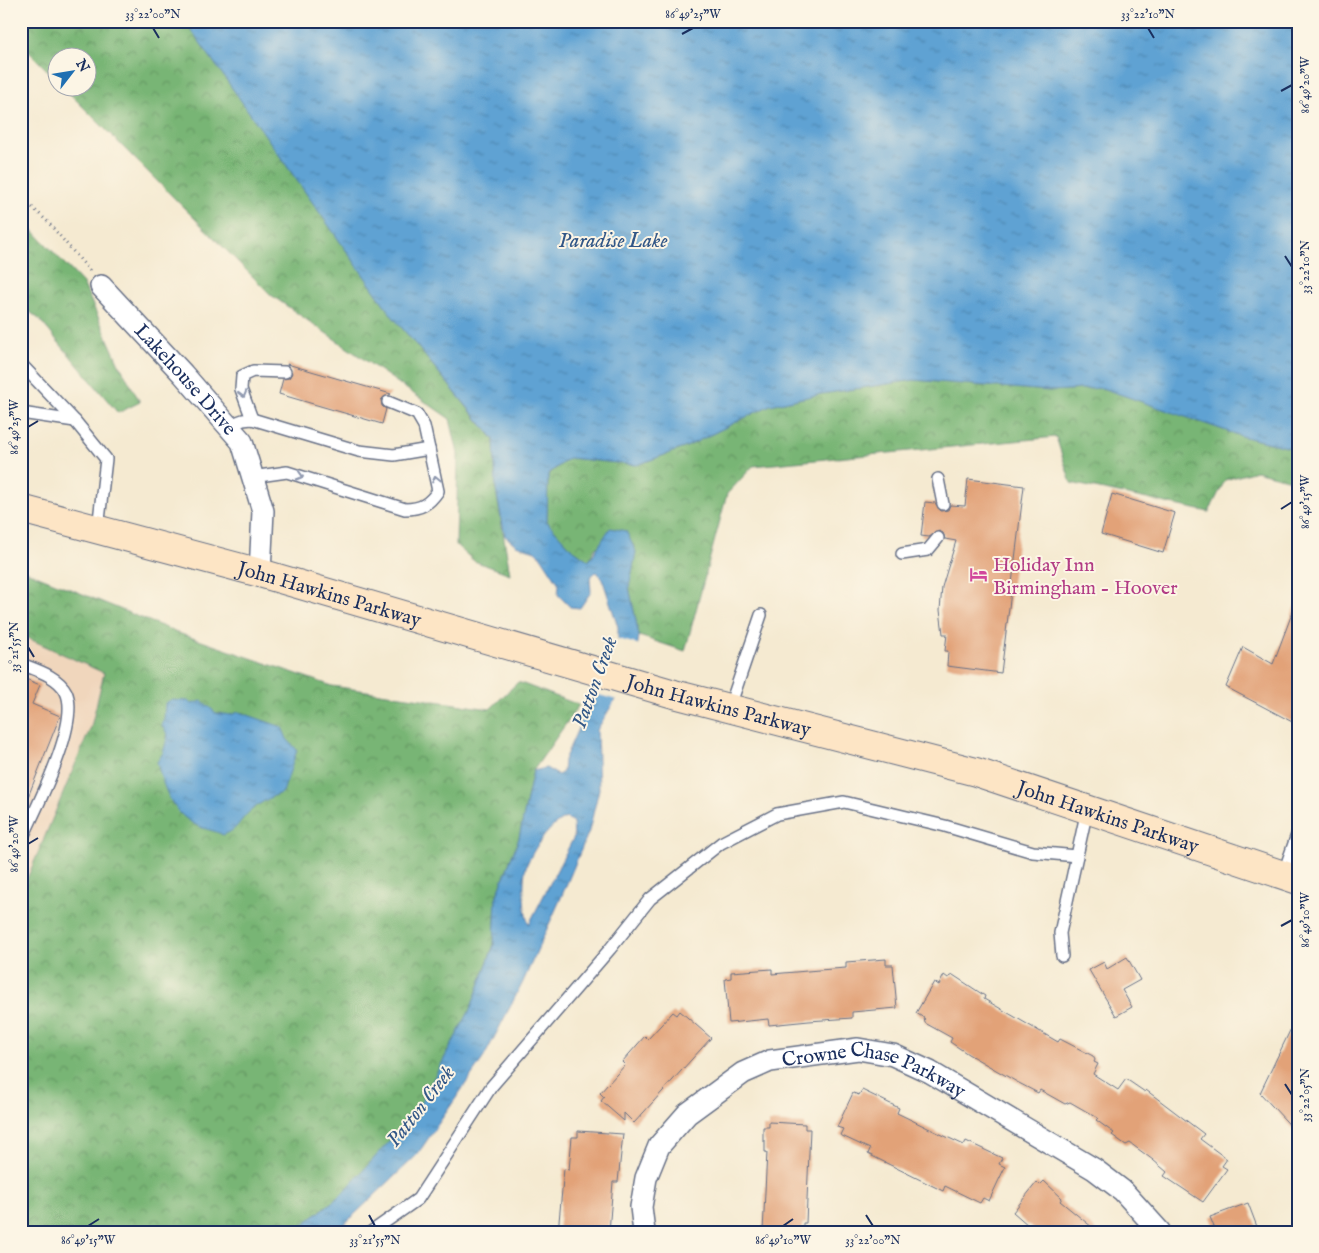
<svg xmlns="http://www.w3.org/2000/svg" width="1319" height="1253" viewBox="0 0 1319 1253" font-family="'IM FELL English',serif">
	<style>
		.built { fill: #f0d6bc }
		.forest { fill: url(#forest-crowns); stroke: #4a7269 }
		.water { fill: url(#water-ripples); stroke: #3c6898; fill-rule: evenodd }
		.pier { fill: #f5ead1 }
		.building { fill: #e2a278 }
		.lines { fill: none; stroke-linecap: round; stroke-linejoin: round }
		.service-casing { stroke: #677086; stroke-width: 14 }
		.minor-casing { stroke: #677086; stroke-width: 24 }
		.secondary-casing { stroke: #677086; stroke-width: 30 }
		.path { stroke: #677086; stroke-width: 3; stroke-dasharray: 1 4; stroke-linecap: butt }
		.service { stroke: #fff; stroke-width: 11 }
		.minor { stroke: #fff; stroke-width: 21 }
		.secondary { stroke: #fde5c5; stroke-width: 28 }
		.oneway { stroke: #8d97ae }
		.ticks { fill: none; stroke: #1b2f5e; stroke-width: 2 }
		.labels { text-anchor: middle; stroke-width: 4; stroke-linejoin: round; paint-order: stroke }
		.street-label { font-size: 20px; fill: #1b2f5e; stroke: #fcf5e5 }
		.hotel-label { font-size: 20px; fill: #b23c85; stroke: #fcf5e5; text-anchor: start }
		.water-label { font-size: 21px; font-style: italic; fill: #325787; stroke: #fcf5e5 }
		.neatline { fill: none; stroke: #1b2f5e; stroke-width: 2 }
		.ticks-label { font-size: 12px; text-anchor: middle; fill: #1b2f5e }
	</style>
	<defs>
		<pattern id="forest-crowns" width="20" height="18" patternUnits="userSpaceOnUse" patternTransform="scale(1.25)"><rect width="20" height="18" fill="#78b574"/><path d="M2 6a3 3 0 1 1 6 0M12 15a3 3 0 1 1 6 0" fill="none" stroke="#629462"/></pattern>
		<pattern id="water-ripples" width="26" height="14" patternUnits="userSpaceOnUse" patternTransform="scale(1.25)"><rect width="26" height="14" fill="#5ea2d3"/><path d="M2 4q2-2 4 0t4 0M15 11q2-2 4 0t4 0" fill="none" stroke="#4d84ae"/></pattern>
	</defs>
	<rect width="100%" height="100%" fill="#fcf5e5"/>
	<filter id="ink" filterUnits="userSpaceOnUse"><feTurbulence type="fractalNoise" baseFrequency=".02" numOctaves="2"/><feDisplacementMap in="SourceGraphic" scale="10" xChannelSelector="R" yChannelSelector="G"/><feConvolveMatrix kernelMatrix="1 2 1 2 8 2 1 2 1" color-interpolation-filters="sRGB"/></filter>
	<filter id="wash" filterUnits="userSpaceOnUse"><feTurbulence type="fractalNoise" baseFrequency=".0096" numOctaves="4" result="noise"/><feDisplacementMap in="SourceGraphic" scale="20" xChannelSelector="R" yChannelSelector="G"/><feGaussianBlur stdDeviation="1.12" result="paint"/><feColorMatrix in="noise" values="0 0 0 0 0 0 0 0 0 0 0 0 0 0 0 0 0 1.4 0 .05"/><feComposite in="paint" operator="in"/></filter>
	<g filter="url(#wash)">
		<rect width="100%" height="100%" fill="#f5ead1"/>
		<polygon class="built" points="21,592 169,655 21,943"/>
		<g class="forest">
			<polygon points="21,21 185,21 393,317 494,440 496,490 510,574 474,561 456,545 458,454 450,419 271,295 64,88 88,88 88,58 58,58 57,80 21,44"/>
			<polygon points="21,218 83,283 119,364 140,402 118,413 39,319 21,305"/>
			<polygon points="914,380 1050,391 1102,388 1241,436 1291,448 1298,447 1298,482 1256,471 1225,480 1209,512 1071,483 1056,437 753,466 727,494 685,651 639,636 629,587 636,552 595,547 589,561 571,548 547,522 548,475 569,458 637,465 686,447 770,405 821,394"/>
			<polygon points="21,569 181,634 332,686 490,709 518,682 579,705 533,771 519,838 496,898 494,944 471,1008 416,1112 341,1195 294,1232 21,1232 21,893 91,727 104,673 21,635"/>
		</g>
		<g class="water">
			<path d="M185 21H1298V447L1291 448 1241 436 1102 388 1050 391 914 380 821 394 770 405 686 447 637 465 569 458 548 474 547 522 571 548 589 561 610 528 626 531 636 552 629 587 639 636 634 668 597 730 599 789 589 831 560 900 522 984 484 1057 417 1155 336 1232H294L341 1195 416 1112 471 1008 494 945 496 898 519 838 533 771 546 768 558 775 563 772 564 760 618 638V627L602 578 596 572 590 577 591 592 580 608 570 607 558 595 559 584 542 558 535 551 516 545 505 536 496 490 494 439 393 317ZM566 818 573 822 574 837 529 924C523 914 522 875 527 864 535 847 549 825 566 818Z"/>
			<path d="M171 700 188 701 191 704 202 701 216 713 230 715 239 712 282 727 287 739 297 750 283 792C270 797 260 803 249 812 238 822 239 829 223 835 215 830 206 830 198 826 171 813 164 788 157 762L163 753 168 735 161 724 164 720 165 703Z"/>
		</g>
		<polygon class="pier" points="615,638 640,645 637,668 617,700 592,693"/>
		<g id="blocks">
			<g class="building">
				<polygon points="287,364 391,394 381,400 382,406 386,409 382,424 279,394 283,379 289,378 292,373"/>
				<polygon points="968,479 1024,486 1001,673 947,666 948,651 945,651 947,634 943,634 940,610 942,587 956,541 945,539 943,533 939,531 929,537 921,536 925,502 935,503 941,511 948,510 950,505 965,506"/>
				<polygon points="1112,494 1175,513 1163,553 1101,534"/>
				<polygon points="1296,603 1298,603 1298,725 1226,687 1243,647 1273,664"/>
				<polygon points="21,677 40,685 32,704 60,716 22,812"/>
				<polygon points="1127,957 1140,980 1122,990 1132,1007 1116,1016 1089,970 1104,962 1107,969"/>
				<polygon points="886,959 886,965 893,965 897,1008 852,1012 852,1018 809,1021 769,1025 768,1019 729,1023 725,979 731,978 731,972 772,969 772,974 819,970 846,968 846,962"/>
				<polygon points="944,975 948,978 953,975 985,996 984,999 1058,1042 1060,1039 1093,1056 1095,1060 1094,1062 1098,1064 1093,1074 1118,1090 1126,1079 1145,1092 1146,1090 1204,1134 1200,1139 1227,1159 1222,1166 1227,1169 1203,1202 1164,1176 1167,1172 1153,1160 1130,1143 1126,1145 1112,1135 1114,1133 1096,1120 1098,1118 1070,1102 1065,1104 1040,1090 1038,1093 1017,1082 968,1054 950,1042 952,1038 925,1023 924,1018 916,1013 934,982 939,985"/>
				<polygon points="680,1011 711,1038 634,1123 624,1113 624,1121 601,1101 604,1097 600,1093 625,1065 622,1062 645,1036 648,1039 673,1012 677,1015"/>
				<polygon points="1298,1014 1298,1134 1260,1093"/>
				<polygon points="862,1090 899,1108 897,1113 934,1131 964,1145 966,1141 1002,1158 999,1164 1005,1167 989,1201 983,1198 980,1203 945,1186 943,1191 868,1154 870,1149 840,1135 843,1129 837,1127 853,1093 859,1095"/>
				<polygon points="769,1122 805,1124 805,1129 810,1129 806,1223 803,1223 803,1232 763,1232 767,1152 765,1152 765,1141 763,1141 763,1127 769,1127"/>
				<polygon points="578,1131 623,1134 618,1182 613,1182 609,1232 558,1232 564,1169 569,1170 572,1137 578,1137"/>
				<polygon points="1044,1181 1062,1198 1060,1201 1098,1232 1036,1232 1013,1212 1037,1182 1040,1185"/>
				<polygon points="1248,1203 1259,1232 1216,1232 1210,1217"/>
			</g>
		</g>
	</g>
	<g filter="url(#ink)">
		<use href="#blocks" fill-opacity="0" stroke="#677086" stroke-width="1"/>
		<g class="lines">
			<defs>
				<g id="service">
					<polyline points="21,364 75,421 106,459 98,529"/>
					<polyline points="21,413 75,421"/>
					<polyline points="252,419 241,389 242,376 253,371 285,372"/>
					<polyline points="227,426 243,420 252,419 359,451 394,455 429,449"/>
					<path d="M252 477 287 472 405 509C421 509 429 504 438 491L424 426 417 414 388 402"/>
					<polyline points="938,479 943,504"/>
					<polyline points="902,554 928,550 938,538"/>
					<path d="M21 664C36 670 58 676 66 692 81 723 35 810 21 841"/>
					<polyline points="729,709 761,615"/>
					<polyline points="1283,875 1298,832"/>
					<polyline points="1062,956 1060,933 1087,810"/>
					<polyline points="371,1232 418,1199 491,1087 610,949 650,899 721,843 777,814 844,802 945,826 1033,852 1077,856"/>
				</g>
				<g id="minor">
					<path id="s1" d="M101 286 183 374 242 442 263 511 260 573"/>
					<path id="s2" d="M644 1232 641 1207 646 1178 659 1146 687 1114 743 1073 770 1061 858 1049 893 1055 930 1072 1094 1169 1123 1191 1160 1232"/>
				</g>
				<g id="secondary">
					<path id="s3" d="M21 509 260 573 674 694 976 772 1298 880"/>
				</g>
			</defs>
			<use href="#service" class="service-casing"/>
			<use href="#minor" class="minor-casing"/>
			<use href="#secondary" class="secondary-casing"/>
			<polyline class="path" points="21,197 47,221 90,271"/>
			<use href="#service" class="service"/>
			<use href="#minor" class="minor"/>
			<use href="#secondary" class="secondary"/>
		</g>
		<defs><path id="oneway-chevron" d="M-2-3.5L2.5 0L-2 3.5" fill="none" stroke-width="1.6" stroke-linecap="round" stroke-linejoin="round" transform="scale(1.25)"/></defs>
		<g class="oneway">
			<use href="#oneway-chevron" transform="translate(243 394) rotate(75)"/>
			<use href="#oneway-chevron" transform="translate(300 476) rotate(17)"/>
			<use href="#oneway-chevron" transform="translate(436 479) rotate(-102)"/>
		</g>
	</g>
	<path class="ticks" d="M153 28 159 38M1148 28 1154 38M682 34 693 28M1281 91 1292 85M1285 256 1292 267M28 427 38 421M1281 509 1292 502M28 647 34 657M28 844 38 838M1281 926 1292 920M1285 1084 1292 1095M369 1215 375 1226M866 1215 873 1226M88 1226 99 1219M783 1226 793 1219"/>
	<defs>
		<symbol id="hotel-bare" viewBox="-9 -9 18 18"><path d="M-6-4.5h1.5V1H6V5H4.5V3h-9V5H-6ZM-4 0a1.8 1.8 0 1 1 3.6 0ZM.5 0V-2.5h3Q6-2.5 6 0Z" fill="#d1479c" stroke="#fcf5e5" stroke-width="2.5" paint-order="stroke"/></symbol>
	</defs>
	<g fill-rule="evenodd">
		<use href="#hotel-bare" x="966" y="562" width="25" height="25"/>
	</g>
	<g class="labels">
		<g class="street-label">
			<text dy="7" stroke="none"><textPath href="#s1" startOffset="126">Lakehouse Drive</textPath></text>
			<text dy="7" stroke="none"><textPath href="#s3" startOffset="320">John Hawkins Parkway</textPath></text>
			<text dy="7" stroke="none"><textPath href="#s3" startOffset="725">John Hawkins Parkway</textPath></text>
			<text dy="7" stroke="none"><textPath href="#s3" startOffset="1130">John Hawkins Parkway</textPath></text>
			<text dy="7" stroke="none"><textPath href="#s2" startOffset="339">Crowne Chase Parkway</textPath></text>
		</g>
		<g class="hotel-label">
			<text x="993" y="571">Holiday Inn<tspan x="993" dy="23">Birmingham - Hoover</tspan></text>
		</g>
		<g class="water-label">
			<text x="613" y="247">Paradise Lake</text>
			<text transform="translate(594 682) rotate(-70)" y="7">Patton Creek</text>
			<text transform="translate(420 1106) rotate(-52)" y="7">Patton Creek</text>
		</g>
	</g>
	<rect width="1319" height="1253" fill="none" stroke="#fcf5e5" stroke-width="55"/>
	<g transform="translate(72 72) rotate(59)"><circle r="24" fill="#fcf5e5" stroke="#a2a6af"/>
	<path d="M0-4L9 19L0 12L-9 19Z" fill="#1f6fb2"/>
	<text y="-8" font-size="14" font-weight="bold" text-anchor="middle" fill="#1b2f5e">N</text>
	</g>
	<rect x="28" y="28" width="1264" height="1198" class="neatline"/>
	<g class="ticks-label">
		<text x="153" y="18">33°22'00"N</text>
		<text x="693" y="18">86°49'25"W</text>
		<text x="1148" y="18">33°22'10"N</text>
		<text transform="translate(1305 85) rotate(-90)" y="4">86°49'20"W</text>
		<text transform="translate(1305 267) rotate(-90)" y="4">33°22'10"N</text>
		<text transform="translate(14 427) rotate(-90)" y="4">86°49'25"W</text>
		<text transform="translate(1305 502) rotate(-90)" y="4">86°49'15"W</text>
		<text transform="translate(14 647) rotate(-90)" y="4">33°21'55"N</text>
		<text transform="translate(14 844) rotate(-90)" y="4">86°49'20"W</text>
		<text transform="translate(1305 920) rotate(-90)" y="4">86°49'10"W</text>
		<text transform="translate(1305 1095) rotate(-90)" y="4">33°22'05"N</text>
		<text x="88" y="1244">86°49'15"W</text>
		<text x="375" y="1244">33°21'55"N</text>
		<text x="783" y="1244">86°49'10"W</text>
		<text x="873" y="1244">33°22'00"N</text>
	</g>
</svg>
